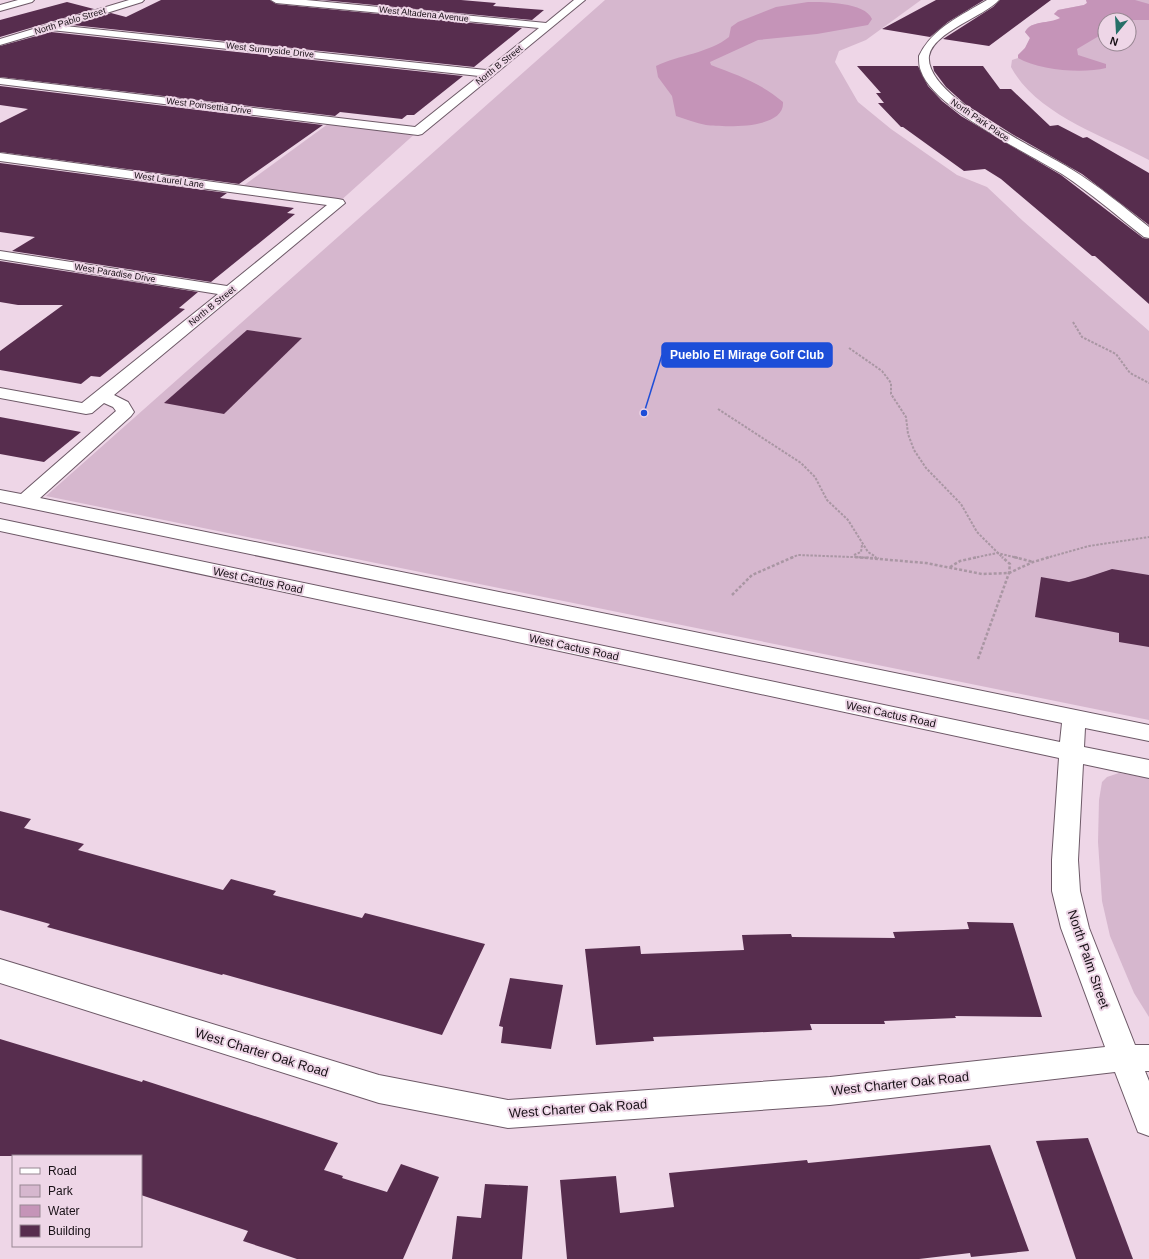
<svg xmlns="http://www.w3.org/2000/svg" width="1149" height="1259" viewBox="0 0 1149 1259" font-family="Helvetica,sans-serif">
	<style>
		.green { fill: #d6b7ce; fill-rule: evenodd }
		.water { fill: #c594b8 }
		.building { fill: #572d4e }
		.lines { fill: none; stroke-linecap: round; stroke-linejoin: round }
		.minor-casing { stroke: #6d5967; stroke-width: 2 }
		.path-far1 { stroke: #a996a3; stroke-width: 2; stroke-dasharray: 2.5 1.5; stroke-linecap: butt }
		.path { stroke: #a996a3; stroke-width: 2.5; stroke-dasharray: 3 2; stroke-linecap: butt }
		.minor { fill: #fff; fill-rule: evenodd }
		.labels { text-anchor: middle; stroke-width: 4; stroke-linejoin: round; paint-order: stroke }
		.far-street-label { font-size: 9px; fill: #181016; stroke: #eed6e7 }
		.street-label { font-size: 11px; fill: #181016; stroke: #eed6e7 }
		.near-street-label { font-size: 13px; fill: #181016; stroke: #eed6e7 }
		.leader { fill: none; stroke: #1d4ed8; stroke-width: 1.5 }
		.callout-dot { fill: #1d4ed8; stroke: #eed6e7; stroke-width: 1.5 }
		.callout { fill: #1d4ed8; stroke: #1d4ed8; stroke-width: 1.5 }
		.callout-label { font-size: 12px; text-anchor: middle; font-weight: bold; fill: #fff }
	</style>
	<rect width="100%" height="100%" fill="#eed6e7"/>
	<g class="green">
		<polygon points="605,0 921,0 866,40 839,51 835,62 858,102 891,129 957,175 987,187 1023,221 1149,331 1149,720 46,496"/>
		<path d="M1086 0H1149V160C1103 135 1037 115 1011 67L1012 60 1018 58V55L1025 48 1030 38 1025 32C1031 20 1049 24 1060 19V16L1054 14 1058 10 1084 5 1087 3ZM1105 20H1129V44H1105Z"/>
		<polygon points="332,121 418,131 338,203 239,189"/>
		<polygon points="1119,773 1149,778 1149,1017 1134,993 1110,936 1102,901 1098,842 1099,800 1102,782 1107,777"/>
	</g>
	<g class="water">
		<path d="M1086 0H1135L1149 4V20H1105L1104 33 1077 49 1078 55 1106 64V68C1082 74 1039 70 1018 58V55L1025 48 1030 38 1025 32C1031 20 1049 24 1060 18L1054 14 1058 10 1084 5 1087 3Z"/>
		<path d="M808 2C824 2 865 2 872 19L868 25 817 34 758 40 710 62 711 65C737 75 761 83 783 102 785 130 724 127 706 125 696 123 686 119 676 116L672 96 658 77 656 66C679 55 709 53 729 37L731 27 738 22 776 7Z"/>
	</g>
	<g class="building">
		<polygon points="161,0 270,0 276,4 522,28 474,67 72,25 111,13 126,17"/>
		<polygon points="322,0 461,0 496,3 493,6 544,10 532,20"/>
		<polygon points="936,0 984,0 948,22 930,37 882,29"/>
		<polygon points="1000,0 1051,0 989,46 943,39 993,7"/>
		<polygon points="67,2 94,9 0,37 0,20"/>
		<polygon points="51,32 463,76 414,115 407,115 402,119 340,112 335,116 0,77 0,46"/>
		<polygon points="857,66 918,66 928,86 942,101 961,116 1061,175 1143,238 1149,239 1149,304 1095,256 1092,256 1001,179 985,169 964,171 903,127 901,127 878,103 884,103 876,93 881,93"/>
		<polygon points="933,66 983,66 1000,89 1011,89 1050,126 1058,125 1083,138 1087,137 1149,173 1149,225 1082,174 1012,134 965,104 946,87 934,71"/>
		<polygon points="0,86 323,125 239,184 0,152 0,123 28,109 0,105"/>
		<polygon points="0,163 227,193 220,198 294,208 287,213 295,214 211,282 12,251 35,237 0,232"/>
		<polygon points="0,261 198,292 179,308 185,309 100,377 91,376 81,384 0,370 0,351 63,305 18,305 0,302"/>
		<polygon points="247,330 302,338 224,414 164,403"/>
		<polygon points="0,417 81,432 44,462 0,454"/>
		<polygon points="1112,569 1149,575 1149,647 1119,642 1119,633 1035,617 1041,577 1069,582 1085,578"/>
		<polygon points="0,811 31,819 24,828 84,844 78,850 223,890 231,879 276,891 273,895 362,918 365,913 485,944 442,1035 223,974 222,975 47,927 50,924 0,910"/>
		<polygon points="967,922 1013,923 1042,1017 955,1016 956,1018 884,1021 885,1024 810,1024 812,1030 653,1037 654,1041 596,1045 585,949 640,946 641,954 744,950 742,935 791,934 792,937 895,938 893,932 969,929"/>
		<polygon points="510,978 563,985 551,1049 501,1043 503,1027 499,1026"/>
		<polygon points="0,1039 142,1082 143,1080 338,1143 324,1170 343,1176 342,1178 387,1192 401,1164 439,1177 403,1259 297,1259 243,1241 248,1231 141,1195 141,1156 0,1156"/>
		<polygon points="1088,1138 1133,1259 1076,1259 1036,1141"/>
		<polygon points="990,1145 1029,1251 971,1257 970,1253 919,1259 567,1259 560,1180 616,1176 620,1213 674,1207 669,1173 807,1160 808,1163"/>
		<polygon points="485,1184 528,1186 522,1259 452,1259 457,1216 481,1218"/>
	</g>
	<g class="lines">
		<defs>
			<g id="minor">
				<polygon points="18,0 34,0 32,2 0,11 0,5"/>
				<polygon points="129,0 144,0 142,2 65,26 486,70 539,28 276,3 271,0 306,0 546,23 574,0 585,0 422,134 418,135 0,84 0,78 415,127 479,76 51,30 0,45 0,39"/>
				<path d="M987 0H999C985 16 933 32 929 56 924 97 1041 150 1071 169 1099 186 1124 207 1149 227V238L1144 237C1117 216 1091 193 1062 174 1028 153 933 108 921 71 919 67 919 61 919 56 932 28 962 15 987 0Z"/>
				<polygon points="0,153 338,199 343,200 345,203 114,395 128,402 134,412 131,416 40,498 1149,725 1149,741 1085,728 1084,747 1149,760 1149,778 1083,764 1078,860 1080,891 1089,928 1135,1045 1149,1045 1149,1071 1145,1071 1149,1081 1149,1136 1138,1132 1115,1072 830,1105 508,1128 379,1103 0,983 0,959 379,1075 508,1100 830,1077 1105,1047 1061,928 1052,891 1052,860 1059,758 0,531 0,519 1060,742 1062,723 0,502 0,490 21,494 116,411 113,407 104,403 92,413 86,414 0,398 0,388 82,403 218,294 0,259 0,251 227,286 327,205 0,161"/>
			</g>
		</defs>
		<use href="#minor" class="minor-casing"/>
		<g class="path-far1">
			<polyline points="1073,322 1082,337 1116,354 1130,373 1149,383"/>
			<polyline points="849,348 882,371 891,383 891,394 906,417 908,434 914,450 926,468 961,504 977,532 1003,558"/>
			<polyline points="718,409 801,463 815,477 827,500 848,520 868,552 876,557"/>
			<polyline points="854,555 861,552 862,545"/>
			<polyline points="791,558 798,555 879,558"/>
			<polyline points="973,558 997,553 1018,558"/>
			<polyline points="1046,558 1089,546 1149,537"/>
		</g>
		<g class="path">
			<polyline points="855,557 926,563 982,574 1009,573 1033,562 1050,557"/>
			<polyline points="1014,557 1033,562"/>
			<polyline points="950,567 960,561 978,557"/>
			<polyline points="732,595 752,575 793,557"/>
			<polyline points="978,659 1009,573 1010,564 1002,557"/>
		</g>
		<use href="#minor" class="minor"/>
	</g>
	<g class="labels">
		<g class="far-street-label">
			<text transform="translate(424 14) rotate(6)" y="3">West Altadena Avenue</text>
			<text transform="translate(70 21) rotate(-17)" y="3">North Pablo Street</text>
			<text transform="translate(270 50) rotate(6)" y="3">West Sunnyside Drive</text>
			<text transform="translate(499 65) rotate(-39)" y="3">North B Street</text>
			<text transform="translate(209 106) rotate(7)" y="3">West Poinsettia Drive</text>
			<text transform="translate(980 120) rotate(34)" y="3">North Park Place</text>
			<text transform="translate(169 180) rotate(8)" y="3">West Laurel Lane</text>
			<text transform="translate(115 273) rotate(9)" y="3">West Paradise Drive</text>
			<text transform="translate(212 306) rotate(-39)" y="3">North B Street</text>
		</g>
		<g class="street-label">
			<text transform="translate(258 580) rotate(12)" y="4">West Cactus Road</text>
			<text transform="translate(574 647) rotate(12)" y="4">West Cactus Road</text>
			<text transform="translate(891 714) rotate(12)" y="4">West Cactus Road</text>
		</g>
		<g class="near-street-label">
			<text transform="translate(1089 959) rotate(71)" y="5">North Palm Street</text>
			<text transform="translate(262 1052) rotate(17)" y="5">West Charter Oak Road</text>
			<text transform="translate(900 1083) rotate(-6)" y="5">West Charter Oak Road</text>
			<text transform="translate(578 1108) rotate(-4)" y="5">West Charter Oak Road</text>
		</g>
	</g>
	<path class="leader" d="M644 413L662 355"/>
	<circle class="callout-dot" cx="644" cy="413" r="4"/>
	<rect class="callout" x="662" y="343" width="170" height="24" rx="4"/>
	<g class="callout-label">
		<text x="747" y="359">Pueblo El Mirage Golf Club</text>
	</g>
	<rect x="12" y="1155" width="130" height="92" fill="#eed6e7" stroke="#988793"/>
	<rect x="20" y="1168" width="20" height="6" fill="#ffffff" stroke="#988793"/>
	<text x="48" y="1175" font-size="12" fill="#181016">Road</text>
	<rect x="20" y="1185" width="20" height="12" fill="#d6b7ce" stroke="#988793"/>
	<text x="48" y="1195" font-size="12" fill="#181016">Park</text>
	<rect x="20" y="1205" width="20" height="12" fill="#c594b8" stroke="#988793"/>
	<text x="48" y="1215" font-size="12" fill="#181016">Water</text>
	<rect x="20" y="1225" width="20" height="12" fill="#572d4e" stroke="#988793"/>
	<text x="48" y="1235" font-size="12" fill="#181016">Building</text>
	<g transform="translate(1117 32) rotate(198)"><circle r="19" fill="#eed6e7" stroke="#988793"/>
	<path d="M0-3L7 15L0 10L-7 15Z" fill="#266f68"/>
	<text y="-6" font-size="11" font-weight="bold" text-anchor="middle" fill="#181016">N</text>
	</g>
</svg>
